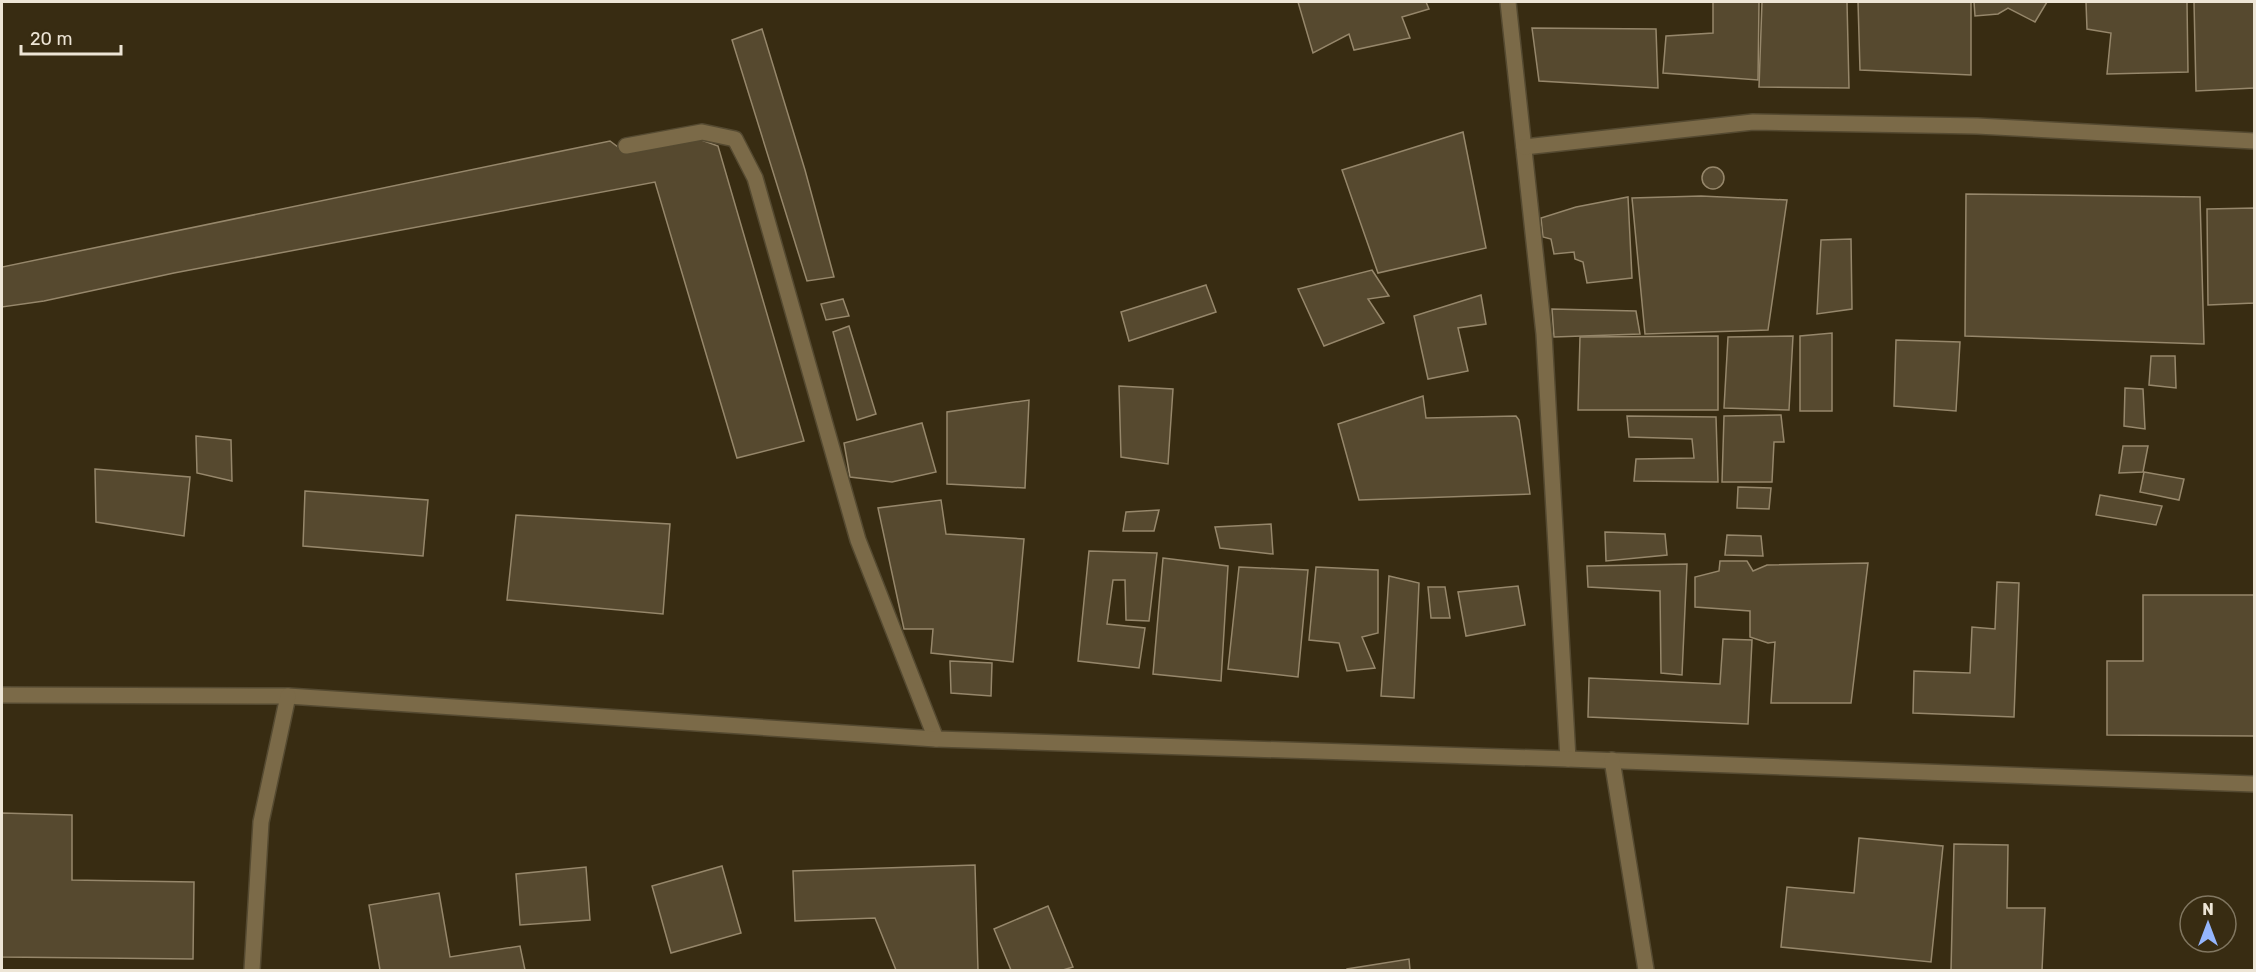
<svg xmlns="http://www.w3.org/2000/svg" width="2256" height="972" viewBox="0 0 2256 972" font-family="Rubik,sans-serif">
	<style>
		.building { fill: #56492f; stroke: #96876b; stroke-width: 1.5 }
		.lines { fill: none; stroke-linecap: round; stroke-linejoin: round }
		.minor-casing { stroke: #554a31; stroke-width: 18 }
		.minor { stroke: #7b6a48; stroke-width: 15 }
	</style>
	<rect width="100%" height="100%" fill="#382c12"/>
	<g class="building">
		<polygon points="1298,2 1426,2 1429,9 1402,17 1410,38 1354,50 1349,34 1313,53"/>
		<polygon points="1713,2 1759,2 1758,80 1663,73 1666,36 1713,33"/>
		<polygon points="1762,2 1847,2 1849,88 1759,87"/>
		<polygon points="1858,2 1971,2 1971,75 1860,70"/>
		<polygon points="1974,2 2047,2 2035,22 2008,8 1998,14 1975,16"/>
		<polygon points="2086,2 2187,2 2188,72 2107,74 2111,33 2087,29"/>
		<polygon points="2194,2 2254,2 2254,88 2196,91"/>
		<polygon points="1532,28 1656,29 1658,88 1539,81"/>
		<polygon points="762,29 805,170 834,277 807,281 732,40"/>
		<polygon points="1463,132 1486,248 1378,273 1342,170"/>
		<polygon points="696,138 718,146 804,441 737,458 655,182 174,273 44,301 2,307 2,267 610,141 626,153"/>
		<circle cx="1713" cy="178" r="11"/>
		<polygon points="1966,194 2200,197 2204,344 1965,336"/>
		<polygon points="1701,196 1787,200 1768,330 1645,334 1632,198"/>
		<polygon points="1628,197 1632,278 1587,283 1583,262 1575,259 1574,252 1554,254 1551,239 1543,237 1541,218 1576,207"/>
		<polygon points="2254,208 2254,303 2208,305 2207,209"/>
		<polygon points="1851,239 1852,309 1817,314 1821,240"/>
		<polygon points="1372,270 1389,296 1368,299 1384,323 1324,346 1298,289"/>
		<polygon points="1206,285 1216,312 1129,341 1121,312"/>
		<polygon points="1481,295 1486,324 1458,328 1468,371 1428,379 1414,316"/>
		<polygon points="843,299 849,316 826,320 821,304"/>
		<polygon points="1552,309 1636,311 1640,334 1554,337"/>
		<polygon points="849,326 876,414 857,420 833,332"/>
		<polygon points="1832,333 1832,411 1800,411 1800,336"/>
		<polygon points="1718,336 1718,410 1578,410 1580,337"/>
		<polygon points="1793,336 1789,410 1724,408 1728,337"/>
		<polygon points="1896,340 1960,342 1956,411 1894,406"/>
		<polygon points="2151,356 2175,356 2176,388 2149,385"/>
		<polygon points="1119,386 1173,389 1168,464 1121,457"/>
		<polygon points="2125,388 2143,389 2145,429 2124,426"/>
		<polygon points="1423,396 1426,418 1516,416 1519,420 1530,494 1359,500 1338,424"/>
		<polygon points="1029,400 1025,488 947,484 947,412"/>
		<polygon points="1781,415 1784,442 1774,442 1772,482 1722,482 1724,416"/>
		<polygon points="1627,416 1716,417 1718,482 1634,481 1636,459 1694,458 1692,439 1629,437"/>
		<polygon points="922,423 936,472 892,482 850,477 844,443"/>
		<polygon points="196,436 231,440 232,481 197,473"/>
		<polygon points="2123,446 2148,446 2143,472 2119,473"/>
		<polygon points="95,469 190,477 184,536 96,522"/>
		<polygon points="2144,472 2184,479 2179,500 2140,492"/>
		<polygon points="1738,487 1771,488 1769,509 1737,508"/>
		<polygon points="305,491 428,500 423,556 303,546"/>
		<polygon points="2100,495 2162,506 2156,525 2096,515"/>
		<polygon points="941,500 946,534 1024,539 1013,662 931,653 933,629 904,629 878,508"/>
		<polygon points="1159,510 1154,531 1123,531 1126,512"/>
		<polygon points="516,515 670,524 663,614 507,600"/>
		<polygon points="1271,524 1273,554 1220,548 1215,527"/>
		<polygon points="1605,532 1665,534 1667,555 1606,561"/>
		<polygon points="1727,535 1761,536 1763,556 1725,555"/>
		<polygon points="1089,551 1157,553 1149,621 1126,620 1125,580 1113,580 1107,624 1145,628 1139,668 1078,661"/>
		<polygon points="1163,558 1228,566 1221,681 1153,674"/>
		<polygon points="1720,561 1747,561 1753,571 1767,565 1868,563 1851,703 1771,703 1775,642 1768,643 1750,637 1750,611 1695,607 1695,577 1719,571"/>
		<polygon points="1687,564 1682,675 1661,673 1660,591 1588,587 1587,566"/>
		<polygon points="1239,567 1308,570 1298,677 1228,669"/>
		<polygon points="1316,567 1378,570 1378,633 1362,637 1375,668 1347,671 1339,643 1309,640"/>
		<polygon points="1389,576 1419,583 1414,698 1381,696"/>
		<polygon points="1997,582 2019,583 2014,717 1913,713 1914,671 1970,673 1972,627 1995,629"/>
		<polygon points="1518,586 1525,625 1466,636 1458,592"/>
		<polygon points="1428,587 1445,587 1450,618 1431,618"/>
		<polygon points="2143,595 2254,595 2254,736 2107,735 2107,661 2143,661"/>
		<polygon points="1723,639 1752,640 1748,724 1588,717 1589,678 1720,684"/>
		<polygon points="950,661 992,663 991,696 951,693"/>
		<polygon points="2,813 72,815 72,880 194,882 193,959 2,957"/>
		<polygon points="1859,838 1943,846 1931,962 1781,947 1787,887 1854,893"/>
		<polygon points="1954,844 2008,845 2007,908 2045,908 2042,970 1951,970"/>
		<polygon points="975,865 978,970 896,970 875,918 795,921 793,871"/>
		<polygon points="722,866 741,933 671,953 652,886"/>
		<polygon points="586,867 590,920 520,925 516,874"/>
		<polygon points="439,893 450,957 520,946 525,970 380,970 369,905"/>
		<polygon points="1048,906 1073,967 1063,970 1011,970 994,929"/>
		<polygon points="1409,959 1410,970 1347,970 1347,969"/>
	</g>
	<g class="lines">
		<defs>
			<g id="minor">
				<polyline points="1508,2 1544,334 1568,759"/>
				<polyline points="626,146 702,132 735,139 755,178 858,540 936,739"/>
				<polyline points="1524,147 1753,122 1977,126 2254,141"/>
				<polyline points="2,695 288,696 936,739 1568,759 2254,784"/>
				<polyline points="1612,760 1646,970"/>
				<polyline points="252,970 261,822 288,696"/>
			</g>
		</defs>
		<use href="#minor" class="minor-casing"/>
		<use href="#minor" class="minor"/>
	</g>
	<rect width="2256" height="972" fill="none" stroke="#ede5d6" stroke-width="6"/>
	<g transform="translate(2208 924)"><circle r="28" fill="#382c12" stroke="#807660" stroke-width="1.5"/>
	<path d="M0-4.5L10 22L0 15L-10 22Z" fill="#95b6fd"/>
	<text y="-9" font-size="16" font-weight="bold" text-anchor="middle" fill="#ede5d6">N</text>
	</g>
	<path d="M21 45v9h100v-9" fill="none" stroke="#ede5d6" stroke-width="3"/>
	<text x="30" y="45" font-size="18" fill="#ede5d6" stroke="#382c12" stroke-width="4.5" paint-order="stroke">20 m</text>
</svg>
